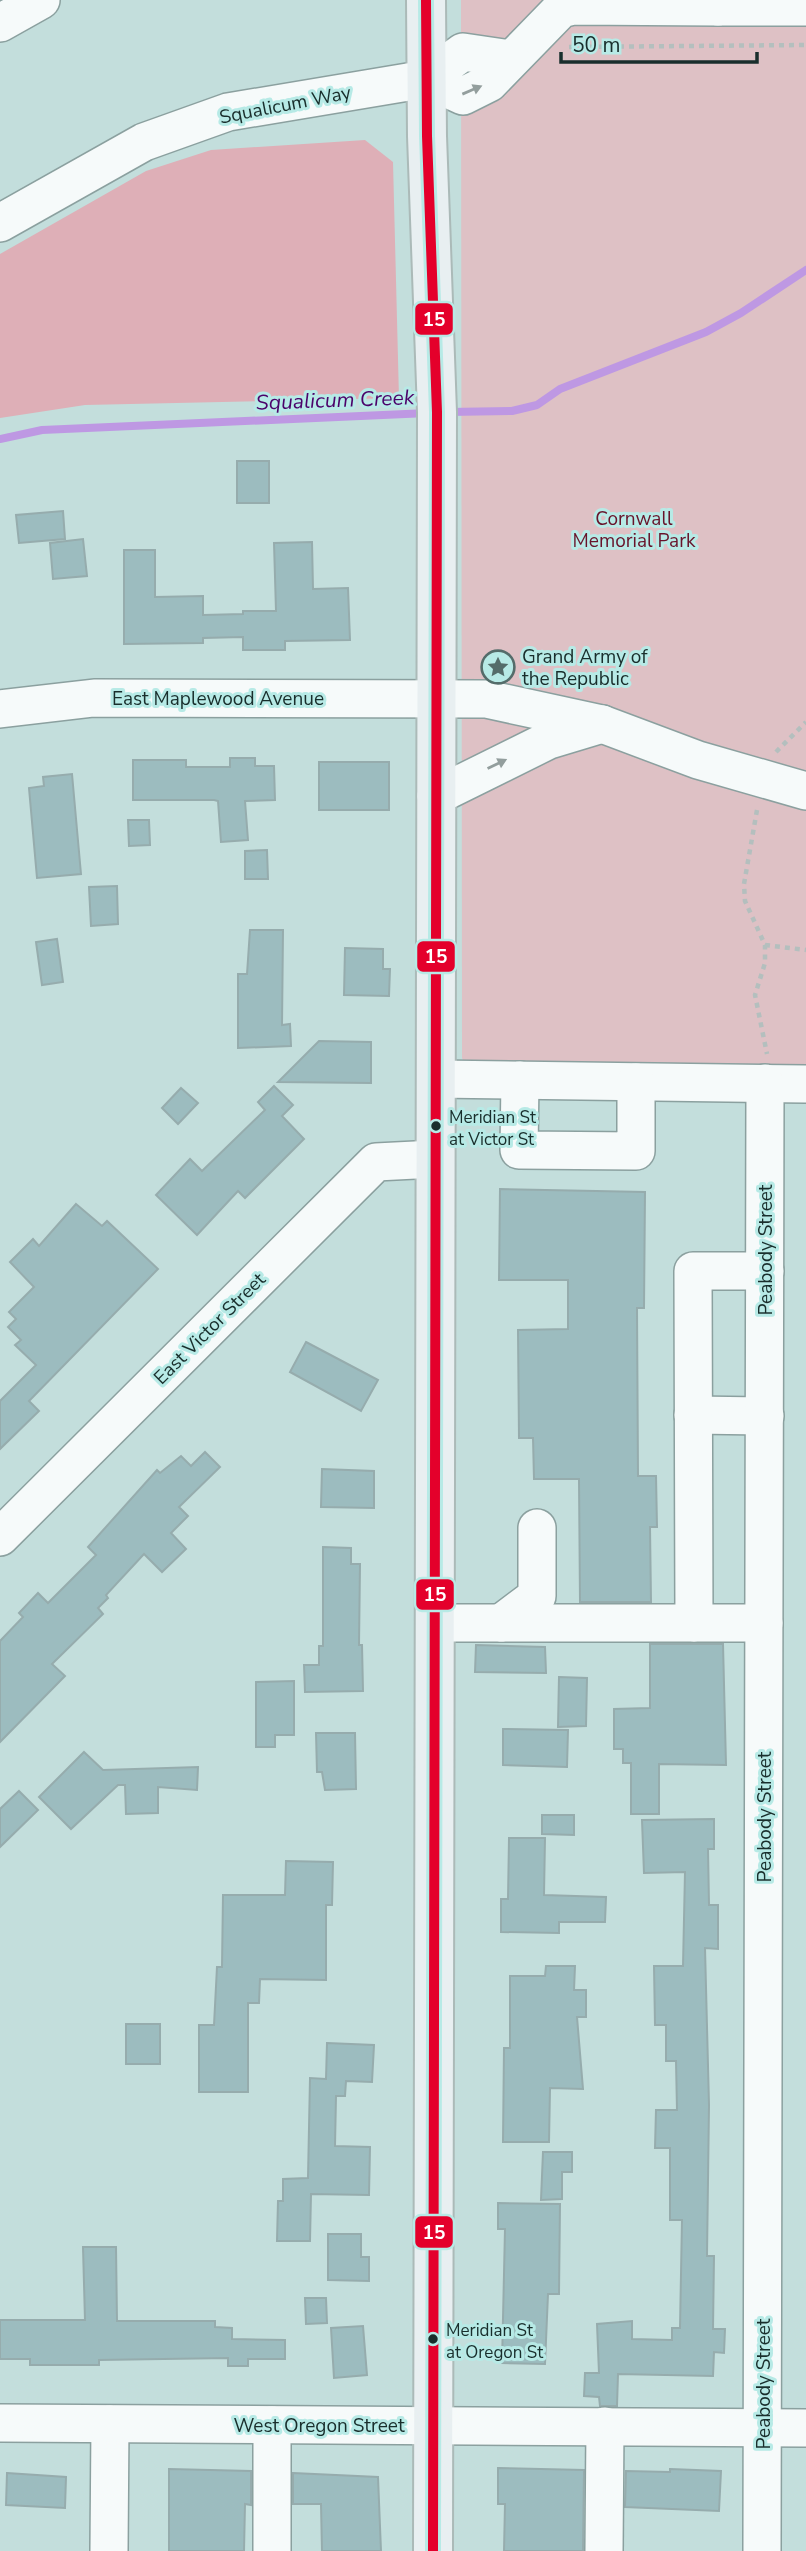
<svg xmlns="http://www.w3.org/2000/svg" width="806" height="2551" viewBox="0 0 806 2551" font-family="'Nunito Sans',sans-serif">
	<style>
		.green { fill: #dec1c5 }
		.forest { fill: #deafb7 }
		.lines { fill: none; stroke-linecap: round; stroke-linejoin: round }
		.stream { stroke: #be98e3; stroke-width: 8 }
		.building { fill: #9cbcbf; stroke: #96acad; stroke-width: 2 }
		.minor-casing { stroke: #8ba09f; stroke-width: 40 }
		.major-casing { stroke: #abbab8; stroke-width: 42 }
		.path { stroke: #b4bfbe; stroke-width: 4.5; stroke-dasharray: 5 5; stroke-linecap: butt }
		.minor { stroke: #f6fafa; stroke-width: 37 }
		.major { stroke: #e8eff1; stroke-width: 38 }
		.bus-1-casing { stroke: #b7eae6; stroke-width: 16 }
		.bus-1 { stroke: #e4002b; stroke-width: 10 }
		.oneway { fill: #939e9d }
		.bus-dot { fill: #192e2c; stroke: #b7eae6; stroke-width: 2.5 }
		.labels { text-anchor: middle; stroke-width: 6; stroke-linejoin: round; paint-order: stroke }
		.bus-label { font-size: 17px; fill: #192e2c; stroke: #b7eae6; text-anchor: start }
		.street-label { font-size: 19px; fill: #192e2c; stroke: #b7eae6 }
		.park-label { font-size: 19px; fill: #68132a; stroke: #b7eae6 }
		.poi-label { font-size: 19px; fill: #192e2c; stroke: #b7eae6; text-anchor: start }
		.water-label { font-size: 21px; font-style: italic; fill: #4b026a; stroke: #b7eae6 }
		.line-badge { stroke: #b7eae6; stroke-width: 2.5 }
		.badge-label { font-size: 19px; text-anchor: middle; font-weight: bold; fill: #fff }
	</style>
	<rect width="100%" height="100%" fill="#c3dedc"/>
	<polygon class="green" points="461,0 806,0 806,1070 465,1064 462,1058"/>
	<polygon class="forest" points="365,140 393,162 399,398 85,405 0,418 0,254 146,171 211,150"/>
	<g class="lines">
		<g class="stream">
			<polyline points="448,412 512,411 537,405 560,389 706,332 741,313 806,270"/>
			<polyline points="0,439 42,430 428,413"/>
		</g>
	</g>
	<g class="building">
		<rect x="237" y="461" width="32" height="42"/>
		<polygon points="63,511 65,539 19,543 16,515"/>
		<polygon points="83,539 87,576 53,579 50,543"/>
		<polygon points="312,542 313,589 348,588 350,640 285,641 285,650 243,650 243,637 203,638 203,643 124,644 124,550 155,550 155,597 203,596 203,615 243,614 243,611 276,611 274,543"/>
		<polygon points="230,758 255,758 255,766 274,766 275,800 245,801 248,840 221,842 218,801 214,800 133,800 133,760 186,760 186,767 230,767"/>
		<rect x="319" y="762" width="70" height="48"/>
		<polygon points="72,774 81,874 37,878 29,788 44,786 43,777"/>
		<polygon points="128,820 149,820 150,845 129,846"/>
		<polygon points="267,850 268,879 245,879 245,851"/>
		<polygon points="117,886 118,924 91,926 89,887"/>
		<polygon points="250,930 283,930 282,1025 290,1024 291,1046 238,1048 238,974 247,974"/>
		<polygon points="57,939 63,982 42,985 36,942"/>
		<polygon points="345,948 383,949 383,969 390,969 389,996 344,995"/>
		<polygon points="319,1041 371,1042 371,1083 278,1082"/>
		<polygon points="274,1086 293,1105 282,1116 304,1139 245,1198 238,1191 197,1235 156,1195 190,1159 202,1171 265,1110 258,1102"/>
		<polygon points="181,1088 198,1103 178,1124 162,1108"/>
		<polygon points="500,1189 645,1192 644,1308 637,1308 638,1476 656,1476 657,1527 650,1527 651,1602 580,1602 579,1479 534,1479 533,1438 519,1438 518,1330 568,1329 568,1280 499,1280"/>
		<polygon points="76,1204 102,1226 107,1221 158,1269 29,1401 39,1411 0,1449 0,1401 36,1365 15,1345 21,1340 8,1327 16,1319 9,1312 34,1287 10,1262 33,1239 39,1246"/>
		<polygon points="306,1342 378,1380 361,1411 290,1372"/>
		<polygon points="205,1452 220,1467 179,1507 188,1516 171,1533 186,1549 162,1572 144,1554 106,1595 108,1598 98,1608 103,1614 52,1664 65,1676 0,1742 0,1641 23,1617 19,1613 38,1593 48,1603 96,1555 88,1547 157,1470 160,1473 181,1456 191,1466"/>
		<polygon points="322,1469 374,1471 374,1508 321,1507"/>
		<polygon points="323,1547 351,1548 351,1564 360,1564 359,1645 362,1645 363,1691 305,1692 304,1665 319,1665 319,1646 323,1646"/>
		<polygon points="650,1644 723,1644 726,1765 659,1764 659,1814 631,1814 631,1763 623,1763 623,1749 614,1749 614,1709 650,1708"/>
		<polygon points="476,1645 545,1647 546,1673 475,1672"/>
		<polygon points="559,1677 587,1678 586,1726 558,1727"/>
		<polygon points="294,1681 294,1735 275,1735 275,1747 256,1747 256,1682"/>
		<polygon points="503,1729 568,1730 567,1767 503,1765"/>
		<polygon points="316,1733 355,1733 356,1789 325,1790 322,1772 317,1772"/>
		<polygon points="84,1752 103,1770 198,1767 197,1790 158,1787 158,1813 126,1814 125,1785 118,1785 71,1829 39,1797"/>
		<polygon points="19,1791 38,1810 0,1847 0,1809"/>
		<polygon points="542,1815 574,1815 574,1835 542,1834"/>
		<polygon points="714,1819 714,1849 708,1849 709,1905 718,1905 718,1949 705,1948 709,2105 707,2256 714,2256 713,2329 725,2329 724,2353 714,2352 713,2376 618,2374 617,2406 600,2406 599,2397 584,2396 585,2373 599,2373 597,2324 632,2321 632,2339 672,2340 672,2328 680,2328 682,2220 670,2220 670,2148 655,2148 656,2110 677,2110 676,2061 666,2061 666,2025 655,2025 654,1966 683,1966 685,1872 644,1873 642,1820"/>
		<polygon points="509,1838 545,1838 544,1895 606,1897 605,1922 559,1922 559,1933 501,1932 501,1899 508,1899"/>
		<polygon points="286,1861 333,1862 332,1905 326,1905 326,1980 260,1979 259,2003 248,2003 248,2092 199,2092 199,2025 214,2025 217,1967 222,1967 223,1895 285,1895"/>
		<polygon points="546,1966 575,1966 574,1990 586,1990 586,2017 577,2017 583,2089 550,2088 549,2142 503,2142 504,2048 510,2048 510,1976 545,1976"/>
		<rect x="126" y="2024" width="34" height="40"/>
		<polygon points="327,2043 374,2045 372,2082 346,2081 345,2096 336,2096 335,2146 370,2147 369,2195 311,2194 310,2241 277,2241 278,2201 283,2201 283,2179 308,2178 310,2078 326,2079"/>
		<polygon points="543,2152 572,2152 572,2172 562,2172 562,2199 541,2200"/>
		<polygon points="498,2203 560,2204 559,2294 548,2294 545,2364 502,2363 505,2229 498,2229"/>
		<polygon points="328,2234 361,2234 361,2257 369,2257 369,2281 328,2280"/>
		<polygon points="83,2247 116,2247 117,2321 215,2321 215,2327 232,2328 232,2339 285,2340 285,2359 248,2359 248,2366 228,2366 228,2358 99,2360 99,2365 30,2365 30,2359 0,2359 0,2320 85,2320"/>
		<polygon points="305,2298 326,2298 327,2323 306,2324"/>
		<polygon points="363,2326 367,2375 334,2378 331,2328"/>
		<polygon points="498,2468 584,2470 583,2551 504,2551 505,2504 498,2504"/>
		<polygon points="169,2469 251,2471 251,2505 245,2504 244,2551 169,2551"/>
		<polygon points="670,2469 721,2471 719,2511 625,2507 626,2471 670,2472"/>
		<polygon points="7,2473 66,2477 65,2508 6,2505"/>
		<polygon points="293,2473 378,2477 381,2551 322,2551 321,2504 293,2504"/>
	</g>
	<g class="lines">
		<defs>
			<g id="minor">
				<polyline points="717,0 718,7 806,7"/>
				<polyline points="0,23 41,0"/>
				<polyline points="426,79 463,96 489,83 561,9 573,6 718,7"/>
				<polyline points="0,223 144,142 228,112 426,79 463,52 511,59"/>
				<polyline points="0,709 94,698 486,699 602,724 698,760 806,791"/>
				<polyline points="436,796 549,740 602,724"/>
				<polyline points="436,1079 806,1084"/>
				<polyline points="520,1080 519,1150 636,1151 636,1082"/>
				<polyline points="693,1415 765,1416"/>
				<polyline points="0,1537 376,1162 435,1159"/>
				<polyline points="435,1623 764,1623"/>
				<polyline points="501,1623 537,1596 537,1528"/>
				<polyline points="694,1623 693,1271 765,1271"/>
				<polyline points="0,2423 806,2428"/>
				<polyline points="109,2551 110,2424"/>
				<polyline points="272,2551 272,2425"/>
				<polyline points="604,2551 605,2426"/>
				<polyline points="762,2551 765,1083"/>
			</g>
			<polyline id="major" points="426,0 427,136 437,412 433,2551"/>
		</defs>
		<use href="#minor" class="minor-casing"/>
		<use href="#major" class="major-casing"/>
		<g class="path">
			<polyline points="569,47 806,45"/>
			<polyline points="776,752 806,722"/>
			<polyline points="757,810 744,884 745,901 765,945 765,963 755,995 767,1054"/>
			<polyline points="765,945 806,950"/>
		</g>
		<use href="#minor" class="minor"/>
		<use href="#major" class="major"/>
		<defs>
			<polyline id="bus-1" points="426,0 427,136 437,412 433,2551"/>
		</defs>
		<use href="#bus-1" class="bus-1-casing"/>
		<use href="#bus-1" class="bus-1"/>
	</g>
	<defs><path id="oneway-solid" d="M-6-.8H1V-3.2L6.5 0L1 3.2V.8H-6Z" transform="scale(1.75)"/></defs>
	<g class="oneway">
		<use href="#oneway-solid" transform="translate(472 90) rotate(-23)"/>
		<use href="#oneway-solid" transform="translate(497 764) rotate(-26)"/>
	</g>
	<defs>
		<symbol id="sight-ring" viewBox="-11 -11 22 22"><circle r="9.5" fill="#b7eae6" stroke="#546c6a" stroke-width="1.5"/><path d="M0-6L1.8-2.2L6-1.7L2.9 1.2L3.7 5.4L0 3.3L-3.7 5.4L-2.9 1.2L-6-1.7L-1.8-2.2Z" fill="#546c6a"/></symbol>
	</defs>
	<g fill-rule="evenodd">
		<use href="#sight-ring" x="479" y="648" width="38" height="38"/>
	</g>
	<g class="bus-dot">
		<circle cx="436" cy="1126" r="6"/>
		<circle cx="433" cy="2339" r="6"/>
	</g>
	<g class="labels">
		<g class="bus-label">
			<text x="449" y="1123">Meridian St<tspan x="449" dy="22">at Victor St</tspan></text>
			<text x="446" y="2336">Meridian St<tspan x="446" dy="22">at Oregon St</tspan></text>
		</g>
		<g class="street-label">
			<text transform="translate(285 104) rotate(-11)" y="7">Squalicum Way</text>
			<text x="218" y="705">East Maplewood Avenue</text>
			<text transform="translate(765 1250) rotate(-90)" y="7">Peabody Street</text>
			<text transform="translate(209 1328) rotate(-45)" y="7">East Victor Street</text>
			<text transform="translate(764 1817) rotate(-90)" y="7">Peabody Street</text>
			<text transform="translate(763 2384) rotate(-90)" y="7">Peabody Street</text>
			<text x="319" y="2432">West Oregon Street</text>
		</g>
		<g class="park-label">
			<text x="634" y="525">Cornwall<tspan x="634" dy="22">Memorial Park</tspan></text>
		</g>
		<g class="poi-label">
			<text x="522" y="663">Grand Army of<tspan x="522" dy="22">the Republic</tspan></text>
		</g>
		<g class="water-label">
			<text transform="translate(335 400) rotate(-2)" y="7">Squalicum Creek</text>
		</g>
	</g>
	<g class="line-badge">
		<rect x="414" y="302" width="40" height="34" rx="7" fill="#e4002b"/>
		<rect x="416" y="940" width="40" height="33" rx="7" fill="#e4002b"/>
		<rect x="415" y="1578" width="40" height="33" rx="7" fill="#e4002b"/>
		<rect x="414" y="2215" width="40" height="34" rx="7" fill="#e4002b"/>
	</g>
	<g class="badge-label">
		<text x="434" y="326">15</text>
		<text x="436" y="963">15</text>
		<text x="435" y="1601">15</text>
		<text x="434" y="2239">15</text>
	</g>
	<path d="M561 52v10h196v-10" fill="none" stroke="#192e2c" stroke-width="3.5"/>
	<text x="572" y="52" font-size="21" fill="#192e2c" stroke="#b7eae6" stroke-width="5" paint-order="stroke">50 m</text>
</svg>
